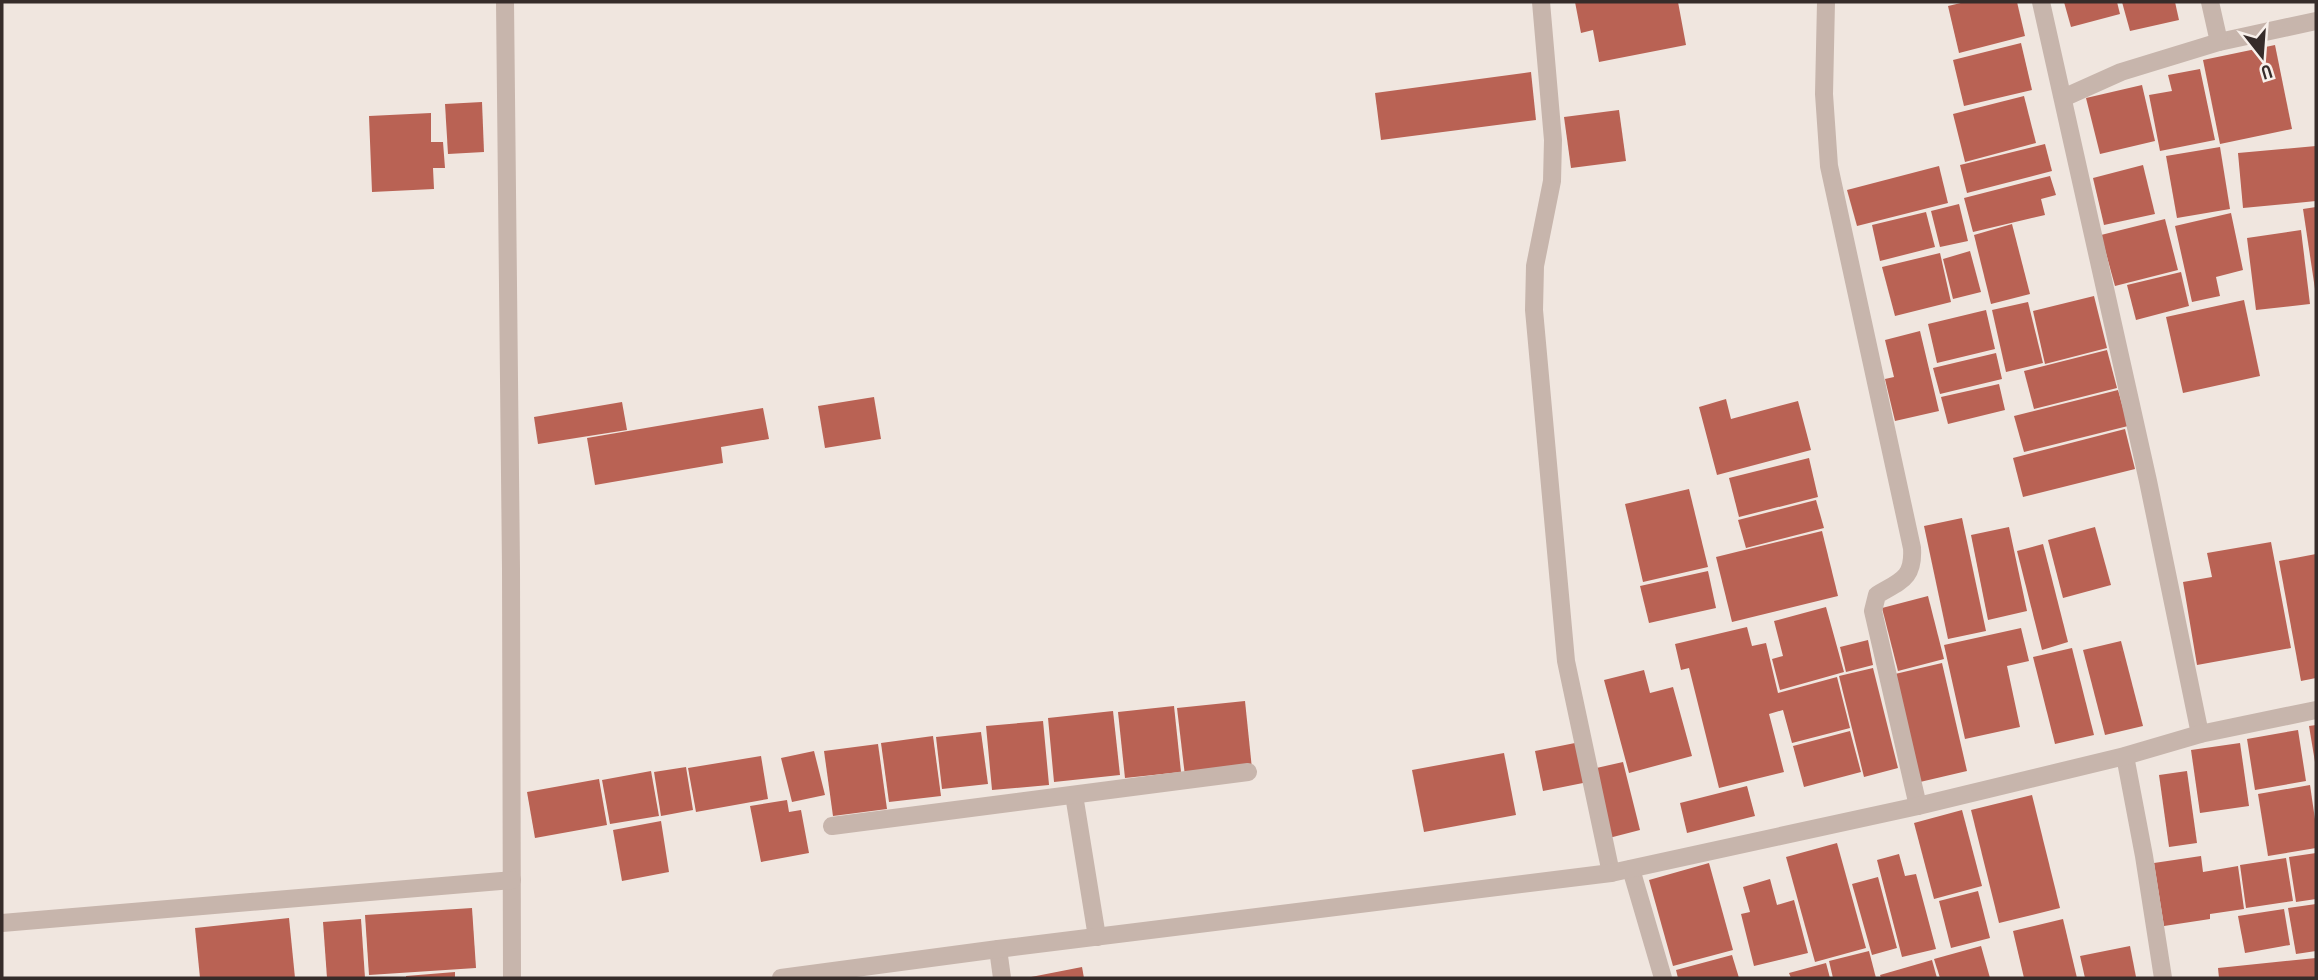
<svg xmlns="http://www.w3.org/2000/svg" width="2318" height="980" viewBox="0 0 2318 980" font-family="'PT Sans Narrow',sans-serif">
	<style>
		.building { fill: #b96254 }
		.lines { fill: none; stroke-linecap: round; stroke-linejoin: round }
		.service { stroke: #c7b5ac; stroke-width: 18 }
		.minor { stroke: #c7b5ac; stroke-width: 18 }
	</style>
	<rect width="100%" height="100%" fill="#f0e6df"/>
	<g class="building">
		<polygon points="1575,2 1678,2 1686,45 1599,62 1593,30 1581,33"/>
		<polygon points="1965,2 2017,2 2025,36 1959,53 1948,6"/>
		<polygon points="2064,2 2117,2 2120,14 2071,27"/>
		<polygon points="2122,2 2175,2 2179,20 2130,31"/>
		<polygon points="2021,43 2032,90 1964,106 1953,60"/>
		<polygon points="2275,45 2292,129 2220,144 2203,60"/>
		<polygon points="2200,69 2215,140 2160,151 2149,95 2172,91 2168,75"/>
		<polygon points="1531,72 1536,120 1381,140 1375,93"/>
		<polygon points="2142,85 2155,141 2100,154 2086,98"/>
		<polygon points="2024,96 2036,143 1965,162 1953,114"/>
		<polygon points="482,102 484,152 448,154 445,104"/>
		<polygon points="1619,110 1626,161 1571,168 1564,117"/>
		<polygon points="431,113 431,142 443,142 445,168 433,168 434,189 372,192 369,116"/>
		<polygon points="2045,144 2052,171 1967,193 1960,165"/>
		<polygon points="2316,146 2316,201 2243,208 2238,153"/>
		<polygon points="2220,147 2230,209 2177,218 2166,156"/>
		<polygon points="2143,165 2155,214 2104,225 2093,178"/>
		<polygon points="1939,166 1948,203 1857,226 1847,190"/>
		<polygon points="2050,176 2056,195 2041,199 2045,215 1973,232 1964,198"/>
		<polygon points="1959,204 1968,241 1940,247 1931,211"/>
		<polygon points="2316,207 2316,289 2315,289 2303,209"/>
		<polygon points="1926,212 1935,247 1880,261 1872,225"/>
		<polygon points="2231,213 2243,270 2216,277 2220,296 2192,302 2175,226"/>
		<polygon points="2165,219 2178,270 2115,286 2101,235"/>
		<polygon points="2012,224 2030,294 1991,304 1974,235"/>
		<polygon points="2301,230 2310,304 2256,310 2247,238"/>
		<polygon points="1970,251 1981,292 1953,299 1943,259"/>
		<polygon points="1940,253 1951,302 1895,316 1882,267"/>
		<polygon points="2181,272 2189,306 2136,320 2127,285"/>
		<polygon points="2094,296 2107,348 2045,364 2033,311"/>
		<polygon points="2244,300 2260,376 2183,393 2166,317"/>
		<polygon points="2028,302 2043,363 2006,372 1992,310"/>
		<polygon points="1986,310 1995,349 1937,363 1928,324"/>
		<polygon points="1920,331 1939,411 1895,421 1885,379 1894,377 1885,340"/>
		<polygon points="2107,350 2117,388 2034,409 2024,371"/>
		<polygon points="1996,353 2002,379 1940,394 1933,368"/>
		<polygon points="1999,384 2005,410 1948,424 1941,397"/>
		<polygon points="2118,390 2128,426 2024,452 2014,416"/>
		<polygon points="874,397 881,439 825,448 818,406"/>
		<polygon points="1726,399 1731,419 1798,401 1811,450 1717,475 1699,407"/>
		<polygon points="622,402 627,430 538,444 534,417"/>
		<polygon points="763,408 769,439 721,447 723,463 595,485 587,438"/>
		<polygon points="2125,429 2135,469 2023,497 2013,458"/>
		<polygon points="1809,458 1818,497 1739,517 1729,478"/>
		<polygon points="1689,489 1708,567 1643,582 1625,504"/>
		<polygon points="1816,500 1824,528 1746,548 1738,520"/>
		<polygon points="1962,518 1986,631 1948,639 1924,526"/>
		<polygon points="2009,527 2027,611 1988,620 1971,535"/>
		<polygon points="2095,527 2111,585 2063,598 2048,540"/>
		<polygon points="1822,531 1838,596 1732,622 1716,557"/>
		<polygon points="2271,542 2291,648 2197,665 2183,582 2212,577 2207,553"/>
		<polygon points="2043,544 2068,642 2042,650 2017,551"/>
		<polygon points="2316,554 2316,678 2301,681 2279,561"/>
		<polygon points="1708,571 1716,608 1649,623 1640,586"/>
		<polygon points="1928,596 1944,659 1898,671 1882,608"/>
		<polygon points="1826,607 1844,672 1780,690 1772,659 1783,656 1774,621"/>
		<polygon points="1747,627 1752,646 1766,643 1778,693 1837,677 1850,728 1792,743 1783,710 1769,714 1784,772 1719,788 1689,668 1681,670 1675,644"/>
		<polygon points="2021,628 2029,661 2007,666 2020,727 1965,739 1944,645"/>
		<polygon points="1868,640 1873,665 1846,672 1840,647"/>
		<polygon points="2121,641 2143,726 2105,735 2083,650"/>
		<polygon points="2072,648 2094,735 2055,744 2033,657"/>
		<polygon points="1942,663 1967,771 1920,782 1895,674"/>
		<polygon points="1873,668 1898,768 1864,777 1839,676"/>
		<polygon points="1644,670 1650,693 1673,687 1692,756 1629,773 1604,680"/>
		<polygon points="1245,701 1252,769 1185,776 1177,708"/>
		<polygon points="1174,706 1181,772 1125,778 1118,712"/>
		<polygon points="1113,711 1120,775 1054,782 1048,718"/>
		<polygon points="1043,721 1049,785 992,790 986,726"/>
		<polygon points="2316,725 2316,762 2315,762 2309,726"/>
		<polygon points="2298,730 2306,781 2255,790 2247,739"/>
		<polygon points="1850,731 1861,772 1804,787 1793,746"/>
		<polygon points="981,732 988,784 942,789 936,737"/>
		<polygon points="933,736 941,796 889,802 881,743"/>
		<polygon points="1580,742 1588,782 1543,791 1535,751"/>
		<polygon points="2240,743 2249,806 2200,813 2191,750"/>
		<polygon points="878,744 887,809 833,816 824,751"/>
		<polygon points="814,751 825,795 792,802 781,758"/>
		<polygon points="1504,753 1516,815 1424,832 1412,770"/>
		<polygon points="761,756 768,799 696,812 688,768"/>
		<polygon points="1623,762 1640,830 1609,838 1592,769"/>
		<polygon points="686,767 693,810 661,816 654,772"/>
		<polygon points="651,771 659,816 610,824 602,780"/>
		<polygon points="2187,771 2197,843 2169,847 2159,775"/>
		<polygon points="599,779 607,825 535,838 527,792"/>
		<polygon points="2310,785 2316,826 2316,848 2268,856 2258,794"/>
		<polygon points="1747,786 1755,816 1687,833 1680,803"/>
		<polygon points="2032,795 2060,908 1999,923 1971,810"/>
		<polygon points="787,800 789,812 801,810 809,853 761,862 750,806"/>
		<polygon points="1962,810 1982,886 1934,899 1914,823"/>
		<polygon points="661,821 669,872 622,881 613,830"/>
		<polygon points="1837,843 1866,948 1815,962 1786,857"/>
		<polygon points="2316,853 2316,899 2296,902 2289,857"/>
		<polygon points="1899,854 1905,876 1916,874 1936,949 1902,957 1877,860"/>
		<polygon points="2201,856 2203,872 2238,866 2244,909 2210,914 2210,919 2164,926 2154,863"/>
		<polygon points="2286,858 2293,901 2246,908 2240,865"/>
		<polygon points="1709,863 1733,950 1673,966 1649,880"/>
		<polygon points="1878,877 1897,948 1872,955 1852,884"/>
		<polygon points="1770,879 1777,905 1794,900 1808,953 1754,966 1741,914 1750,912 1743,887"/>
		<polygon points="1978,891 1990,938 1951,948 1939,901"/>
		<polygon points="2316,904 2316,951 2296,954 2288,908"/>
		<polygon points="472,908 476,968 369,975 365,915"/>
		<polygon points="2284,909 2290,945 2245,953 2238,916"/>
		<polygon points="289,918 295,978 200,978 195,928"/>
		<polygon points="361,919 365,978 327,978 323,922"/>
		<polygon points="2063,919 2077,978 2024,978 2013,931"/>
		<polygon points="1981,946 1990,978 1940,978 1934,959"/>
		<polygon points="2130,946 2136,977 2085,978 2080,956"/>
		<polygon points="1869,951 1876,978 1833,978 1829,961"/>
		<polygon points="1732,955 1739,978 1678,978 1676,970"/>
		<polygon points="2316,958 2316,978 2219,978 2218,968"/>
		<polygon points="1932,960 1937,978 1881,978 1880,975"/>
		<polygon points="1826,963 1830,978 1791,978 1789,973"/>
		<polygon points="1082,967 1084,978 1031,978 1031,977"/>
		<polygon points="455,972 455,978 406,978 406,976"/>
	</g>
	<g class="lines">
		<polyline class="service" points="998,949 1002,978"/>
		<g class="minor">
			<polyline points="505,2 511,568 512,978"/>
			<polyline points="1541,2 1553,140 1552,181 1535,266 1534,310 1566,661 1611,873"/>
			<path d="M1826 2 1824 94 1829 166 1912 548C1914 579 1900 581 1877 595L1873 611 1918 806"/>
			<polyline points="2041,2 2148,481 2200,734"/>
			<polyline points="2219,42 2316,21"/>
			<polyline points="2063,98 2121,72 2219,42 2210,2"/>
			<polyline points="2125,756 2144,856 2163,978"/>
			<polyline points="1074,795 1097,937"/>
			<polyline points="832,826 1248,772"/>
			<polyline points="1631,869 1663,978"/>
			<polyline points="2,923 512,880"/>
			<polyline points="781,978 998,949 1611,873 1918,806 2125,756 2200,734 2316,710"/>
		</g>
	</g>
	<rect width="2318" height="980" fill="none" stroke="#362c2a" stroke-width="7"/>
	<g transform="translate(2262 56) rotate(163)" stroke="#f8f0eb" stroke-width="5" paint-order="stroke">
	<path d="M0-5L12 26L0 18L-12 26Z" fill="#362c2a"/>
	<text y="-10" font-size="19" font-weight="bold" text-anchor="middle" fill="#362c2a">U</text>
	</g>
</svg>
